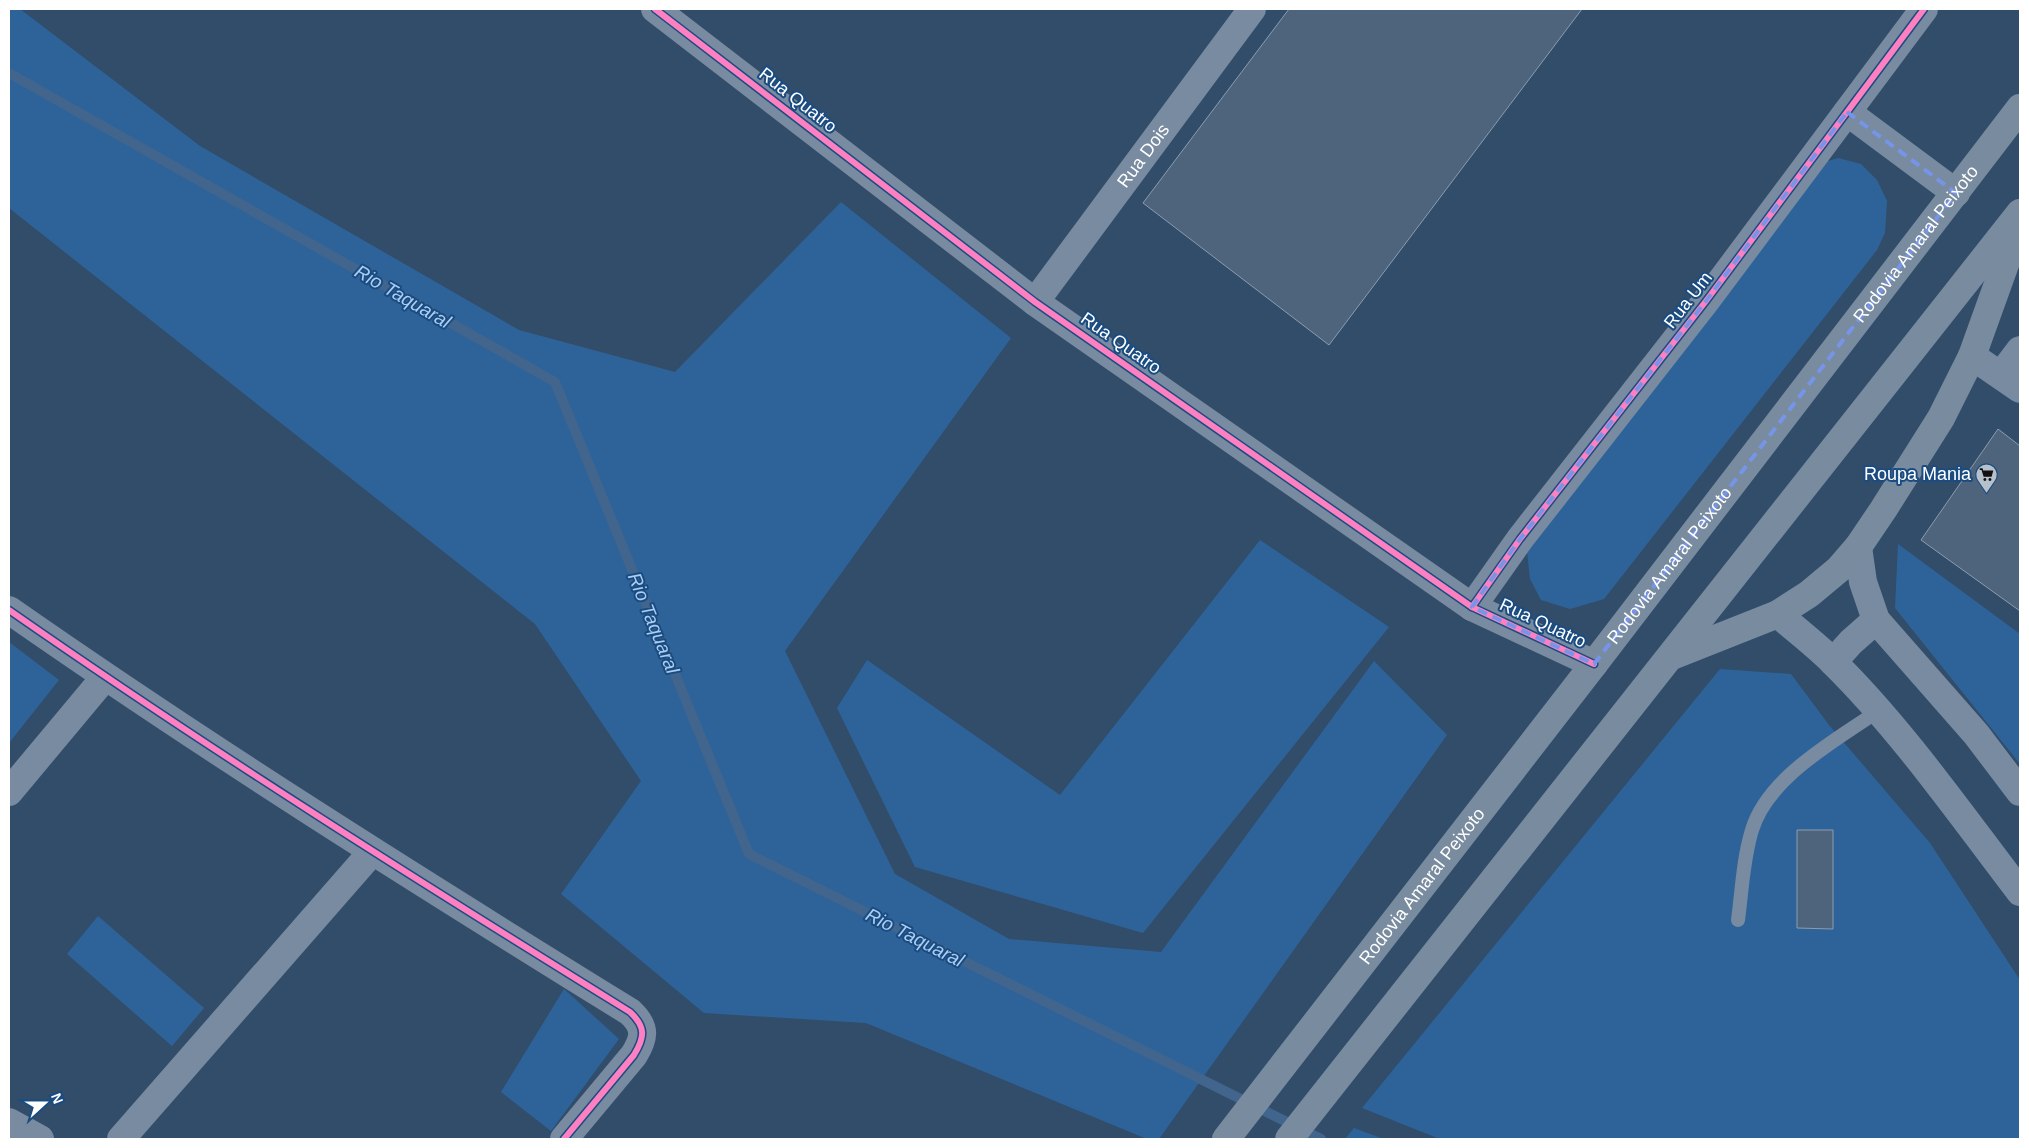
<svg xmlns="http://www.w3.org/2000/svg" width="2029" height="1148" viewBox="0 0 2029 1148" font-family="Helvetica,sans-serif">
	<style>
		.green { fill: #2e639a }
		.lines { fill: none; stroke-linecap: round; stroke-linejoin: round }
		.stream { stroke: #41658c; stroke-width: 10 }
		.building { fill: #4e647c; stroke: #8b9caf }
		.service { stroke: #788ba0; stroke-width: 14 }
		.minor { stroke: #788ba0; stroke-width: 28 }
		.tertiary { stroke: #788ba0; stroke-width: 28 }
		.trunk { stroke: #788b9f; stroke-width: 28 }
		.cycleway-casing { stroke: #1a4c82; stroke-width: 9 }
		.cycleway { stroke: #ff80c0; stroke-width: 6 }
		.marked { fill: none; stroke: #7795e8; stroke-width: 4; stroke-dasharray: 10 6; stroke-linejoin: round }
		.labels { text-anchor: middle; stroke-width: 4; stroke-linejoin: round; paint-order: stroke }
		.street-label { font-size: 18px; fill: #fff; stroke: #1a4c82 }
		.poi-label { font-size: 18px; fill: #fff; stroke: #1a4c82; text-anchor: end }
		.water-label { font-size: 19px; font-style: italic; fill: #aacef3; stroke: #1a4c82 }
	</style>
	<rect width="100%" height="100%" fill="#324d6a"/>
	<g class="green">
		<polygon points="9,9 20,9 200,146 519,330 675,372 841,202 1011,338 785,651 895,874 1009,939 1161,952 1374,661 1447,735 1159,1139 1147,1139 866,1023 704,1013 561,894 641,781 535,624 9,208"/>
		<polygon points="1838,158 1861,164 1877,180 1887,201 1885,233 1877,250 1604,599 1570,609 1541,600 1530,579 1526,542 1805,168"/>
		<polygon points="1260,540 1389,627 1143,933 915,867 837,708 867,660 1060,795"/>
		<polygon points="1898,544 2020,634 2020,764 1895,608"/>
		<polygon points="9,642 59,680 9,743"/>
		<polygon points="1720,669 1791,674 1829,725 1930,843 2020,980 2020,1139 1440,1139 1362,1108"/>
		<polygon points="98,916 204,1008 172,1046 67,954"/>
		<polygon points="564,989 619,1039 551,1131 501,1092"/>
		<polygon points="1354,1128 1384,1139 1345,1139"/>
	</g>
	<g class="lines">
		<polyline class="stream" points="9,73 555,382 749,854 1321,1139"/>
	</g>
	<g class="building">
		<polygon points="1289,9 1582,9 1329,345 1143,203"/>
		<polygon points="1998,429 2020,446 2020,611 1921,540"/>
		<polygon points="1797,830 1833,830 1833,929 1797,928"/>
	</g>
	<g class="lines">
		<path class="service" d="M1738 920C1742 891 1743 859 1752 830 1768 777 1835 741 1878 711"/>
		<g class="minor">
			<polyline points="655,9 1035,302 1472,607 1594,664"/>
			<polyline points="1847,112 1956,193"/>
			<path id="s1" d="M1035 302 1252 9"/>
			<polyline points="2001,375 2020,350"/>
			<polyline points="1472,607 1520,539 1706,301 1924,9"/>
			<path d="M9 610C211 751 420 882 630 1012 646 1027 645 1037 634 1055L564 1139"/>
			<polyline points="9,792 105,677"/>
			<polyline points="9,1122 40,1139"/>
			<polyline points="121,1139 372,852"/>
		</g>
		<g class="tertiary">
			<polyline points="1972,356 2020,389"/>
			<polyline points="1858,547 1863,582 1876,620 1976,734 2020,792"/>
			<path d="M1778 614C1796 630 1816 645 1833 662 1902 730 1961 815 2020 892"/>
			<polyline points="1833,662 1851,642 1876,620"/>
		</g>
		<g class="trunk">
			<polyline points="1672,656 1778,614 1809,594 1839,569 1858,547 1883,510 1941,418 1972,356 2017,231"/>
			<path id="s2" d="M1226 1139 1594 664 2020 108"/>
			<polyline points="1289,1139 2020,213"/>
		</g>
		<defs>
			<g id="cycleway">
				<polyline points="655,9 1035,302 1472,607 1594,664"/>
				<polyline points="1472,607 1520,539 1706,301 1924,9"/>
				<path d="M9 610C211 751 420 882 630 1012 646 1027 645 1037 634 1055L564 1139"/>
			</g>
		</defs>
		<use href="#cycleway" class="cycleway-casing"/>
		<use href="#cycleway" class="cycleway"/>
	</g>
	<path class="marked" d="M1847 112 1956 193 1594 664 1472 607 1520 539 1706 301Z"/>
	<defs>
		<symbol id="supermarket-pin" viewBox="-11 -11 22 30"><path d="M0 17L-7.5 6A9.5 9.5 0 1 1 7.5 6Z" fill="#b7c1cb" stroke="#1a4c82"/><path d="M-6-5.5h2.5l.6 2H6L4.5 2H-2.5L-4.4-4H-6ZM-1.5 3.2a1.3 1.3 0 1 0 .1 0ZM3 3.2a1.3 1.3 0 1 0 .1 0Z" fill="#111"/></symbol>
	</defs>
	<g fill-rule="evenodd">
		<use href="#supermarket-pin" x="1974" y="462" width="25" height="34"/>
	</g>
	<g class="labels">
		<g class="street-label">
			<text transform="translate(798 100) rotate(38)" y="6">Rua Quatro</text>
			<text dy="6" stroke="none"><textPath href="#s1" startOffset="182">Rua Dois</textPath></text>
			<text dy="6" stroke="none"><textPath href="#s2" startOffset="1130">Rodovia Amaral Peixoto</textPath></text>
			<text transform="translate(1688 300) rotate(-52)" y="6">Rua Um</text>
			<text transform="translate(1121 343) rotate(35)" y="6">Rua Quatro</text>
			<text dy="6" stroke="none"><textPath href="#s2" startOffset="725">Rodovia Amaral Peixoto</textPath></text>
			<text transform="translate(1543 623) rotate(25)" y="6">Rua Quatro</text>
			<text dy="6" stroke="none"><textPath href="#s2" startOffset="320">Rodovia Amaral Peixoto</textPath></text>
		</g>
		<g class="poi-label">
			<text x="1971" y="480">Roupa Mania</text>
		</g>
		<g class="water-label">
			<text transform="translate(403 296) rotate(30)" y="7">Rio Taquaral</text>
			<text transform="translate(654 623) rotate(68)" y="7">Rio Taquaral</text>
			<text transform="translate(915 937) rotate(27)" y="7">Rio Taquaral</text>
		</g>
	</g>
	<rect width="2029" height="1148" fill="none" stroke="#ffffff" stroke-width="20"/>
	<g transform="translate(45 1103) rotate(69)" stroke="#1a4c82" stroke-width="4" paint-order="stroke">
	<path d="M0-4L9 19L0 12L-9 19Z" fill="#ffffff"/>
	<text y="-8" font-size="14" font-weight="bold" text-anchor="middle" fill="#ffffff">N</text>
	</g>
</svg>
